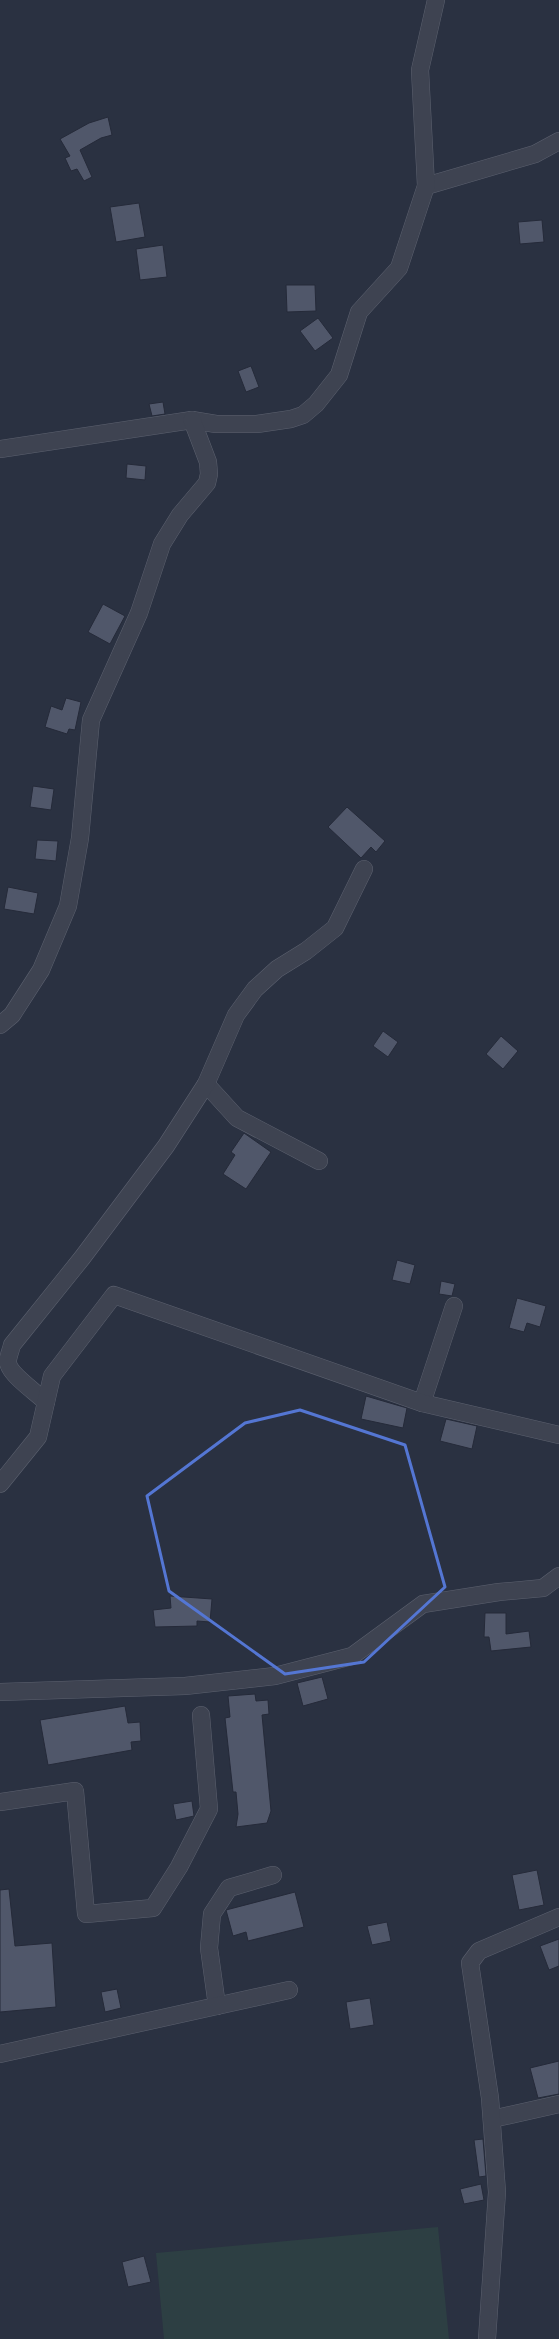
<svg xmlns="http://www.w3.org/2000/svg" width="559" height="2339" viewBox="0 0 559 2339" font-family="'DM Sans',sans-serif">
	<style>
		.green { fill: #2d3f43 }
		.building { fill: #50576a; stroke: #252a39 }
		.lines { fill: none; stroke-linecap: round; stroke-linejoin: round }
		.minor-casing { stroke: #5c616f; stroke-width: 18 }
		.minor { stroke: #3e4351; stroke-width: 17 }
		.marked { fill: none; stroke: #5476d3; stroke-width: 3; stroke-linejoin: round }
	</style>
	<rect width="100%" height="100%" fill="#2a3141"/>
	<polygon class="green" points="438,2227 449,2339 164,2339 156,2253"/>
	<g class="building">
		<polygon points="108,117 112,135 101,138 80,150 92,177 84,181 77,169 71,171 65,158 70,156 60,139 89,123"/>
		<polygon points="139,203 145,237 116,242 110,207"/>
		<polygon points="542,220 544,242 520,244 518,222"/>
		<polygon points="163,245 167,277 140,280 136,249"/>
		<polygon points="286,285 315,285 316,311 287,312"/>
		<polygon points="318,318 333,338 315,351 300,331"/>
		<polygon points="251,366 259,387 246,392 238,371"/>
		<polygon points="163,402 165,414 152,416 149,404"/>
		<polygon points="127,464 146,466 145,480 126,478"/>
		<polygon points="103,604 125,616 110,644 88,632"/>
		<polygon points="66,698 81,702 75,730 69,729 67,734 45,727 51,706 62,710"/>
		<polygon points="33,786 54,789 51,810 30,807"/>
		<polygon points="347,807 385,841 376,852 371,847 361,858 328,827"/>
		<polygon points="37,840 58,841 56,861 35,859"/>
		<polygon points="8,887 38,893 34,914 4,909"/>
		<polygon points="383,1031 398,1042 388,1057 373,1046"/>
		<polygon points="501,1036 518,1051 503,1069 486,1054"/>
		<polygon points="244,1133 271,1152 246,1189 223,1174 235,1155 231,1152"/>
		<polygon points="397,1260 415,1265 410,1284 392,1280"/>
		<polygon points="441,1281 455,1284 452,1296 439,1294"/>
		<polygon points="517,1298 546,1306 540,1327 527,1323 524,1332 509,1328"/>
		<polygon points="366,1396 407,1408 403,1428 361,1419"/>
		<polygon points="446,1419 477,1426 472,1449 440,1441"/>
		<polygon points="170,1596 212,1599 210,1622 197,1621 197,1626 155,1627 153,1610 171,1608"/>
		<polygon points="485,1613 506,1613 506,1634 529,1631 531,1647 491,1651 489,1637 484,1637"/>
		<polygon points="322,1677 328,1699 303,1706 297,1683"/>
		<polygon points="255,1694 256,1701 268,1700 269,1714 262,1715 271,1811 267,1823 236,1827 238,1814 236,1792 233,1792 225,1718 230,1717 228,1696"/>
		<polygon points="125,1706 128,1723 140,1722 141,1741 131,1742 132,1750 48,1765 40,1720"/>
		<polygon points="192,1801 194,1816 176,1820 173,1804"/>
		<polygon points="537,1870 544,1905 519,1910 512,1875"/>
		<polygon points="9,1889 15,1946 52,1943 56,2007 0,2012 0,1890"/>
		<polygon points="295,1892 304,1927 248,1941 246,1932 233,1936 226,1910"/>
		<polygon points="387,1922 391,1941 372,1945 367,1926"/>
		<polygon points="559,1939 559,1966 549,1970 540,1946"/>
		<polygon points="117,1989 121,2008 105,2012 101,1992"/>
		<polygon points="370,1998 374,2025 350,2029 346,2002"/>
		<polygon points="559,2061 559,2094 538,2098 530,2068"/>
		<polygon points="483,2139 486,2176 479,2177 474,2140"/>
		<polygon points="481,2184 484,2200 464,2204 460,2189"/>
		<polygon points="144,2256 151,2282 128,2287 122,2262"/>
	</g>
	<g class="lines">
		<defs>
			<g id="minor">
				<polyline points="426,186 535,154 559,141"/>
				<polyline points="0,449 192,420 216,424 257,424 291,419 303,415 316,404 339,375 359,312 399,268 426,186 420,70 436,0"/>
				<polyline points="0,1025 12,1015 41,970 68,906 80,838 91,720 139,613 162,544 180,515 207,483 209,474 208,462 192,420"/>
				<polyline points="206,1084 237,1118 319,1161"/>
				<path d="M46 1402C37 1393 7 1373 8 1361 8 1356 11 1350 12 1345L82 1258 166 1146 206 1084 236 1015 255 989 277 969 306 951 335 928 364 869"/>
				<polyline points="422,1403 454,1306"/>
				<polyline points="0,1484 38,1437 52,1376 114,1295 422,1403 559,1435"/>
				<polyline points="0,1692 185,1686 275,1676 352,1656 423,1604 499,1592 543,1588 559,1576"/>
				<polyline points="0,1802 75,1791 86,1914 153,1908 179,1867 209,1809 201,1715"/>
				<polyline points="217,2006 209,1948 212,1914 229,1888 273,1875"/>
				<polyline points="0,2054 289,1990"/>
				<polyline points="492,2119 559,2104"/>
				<polyline points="487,2339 497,2192 490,2098 470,1963 479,1951 559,1917"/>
			</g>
		</defs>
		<use href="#minor" class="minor-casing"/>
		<use href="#minor" class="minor"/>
	</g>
	<path class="marked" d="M300 1410 405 1445 445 1587 364 1662 285 1674 169 1591 147 1496 245 1423Z"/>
</svg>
